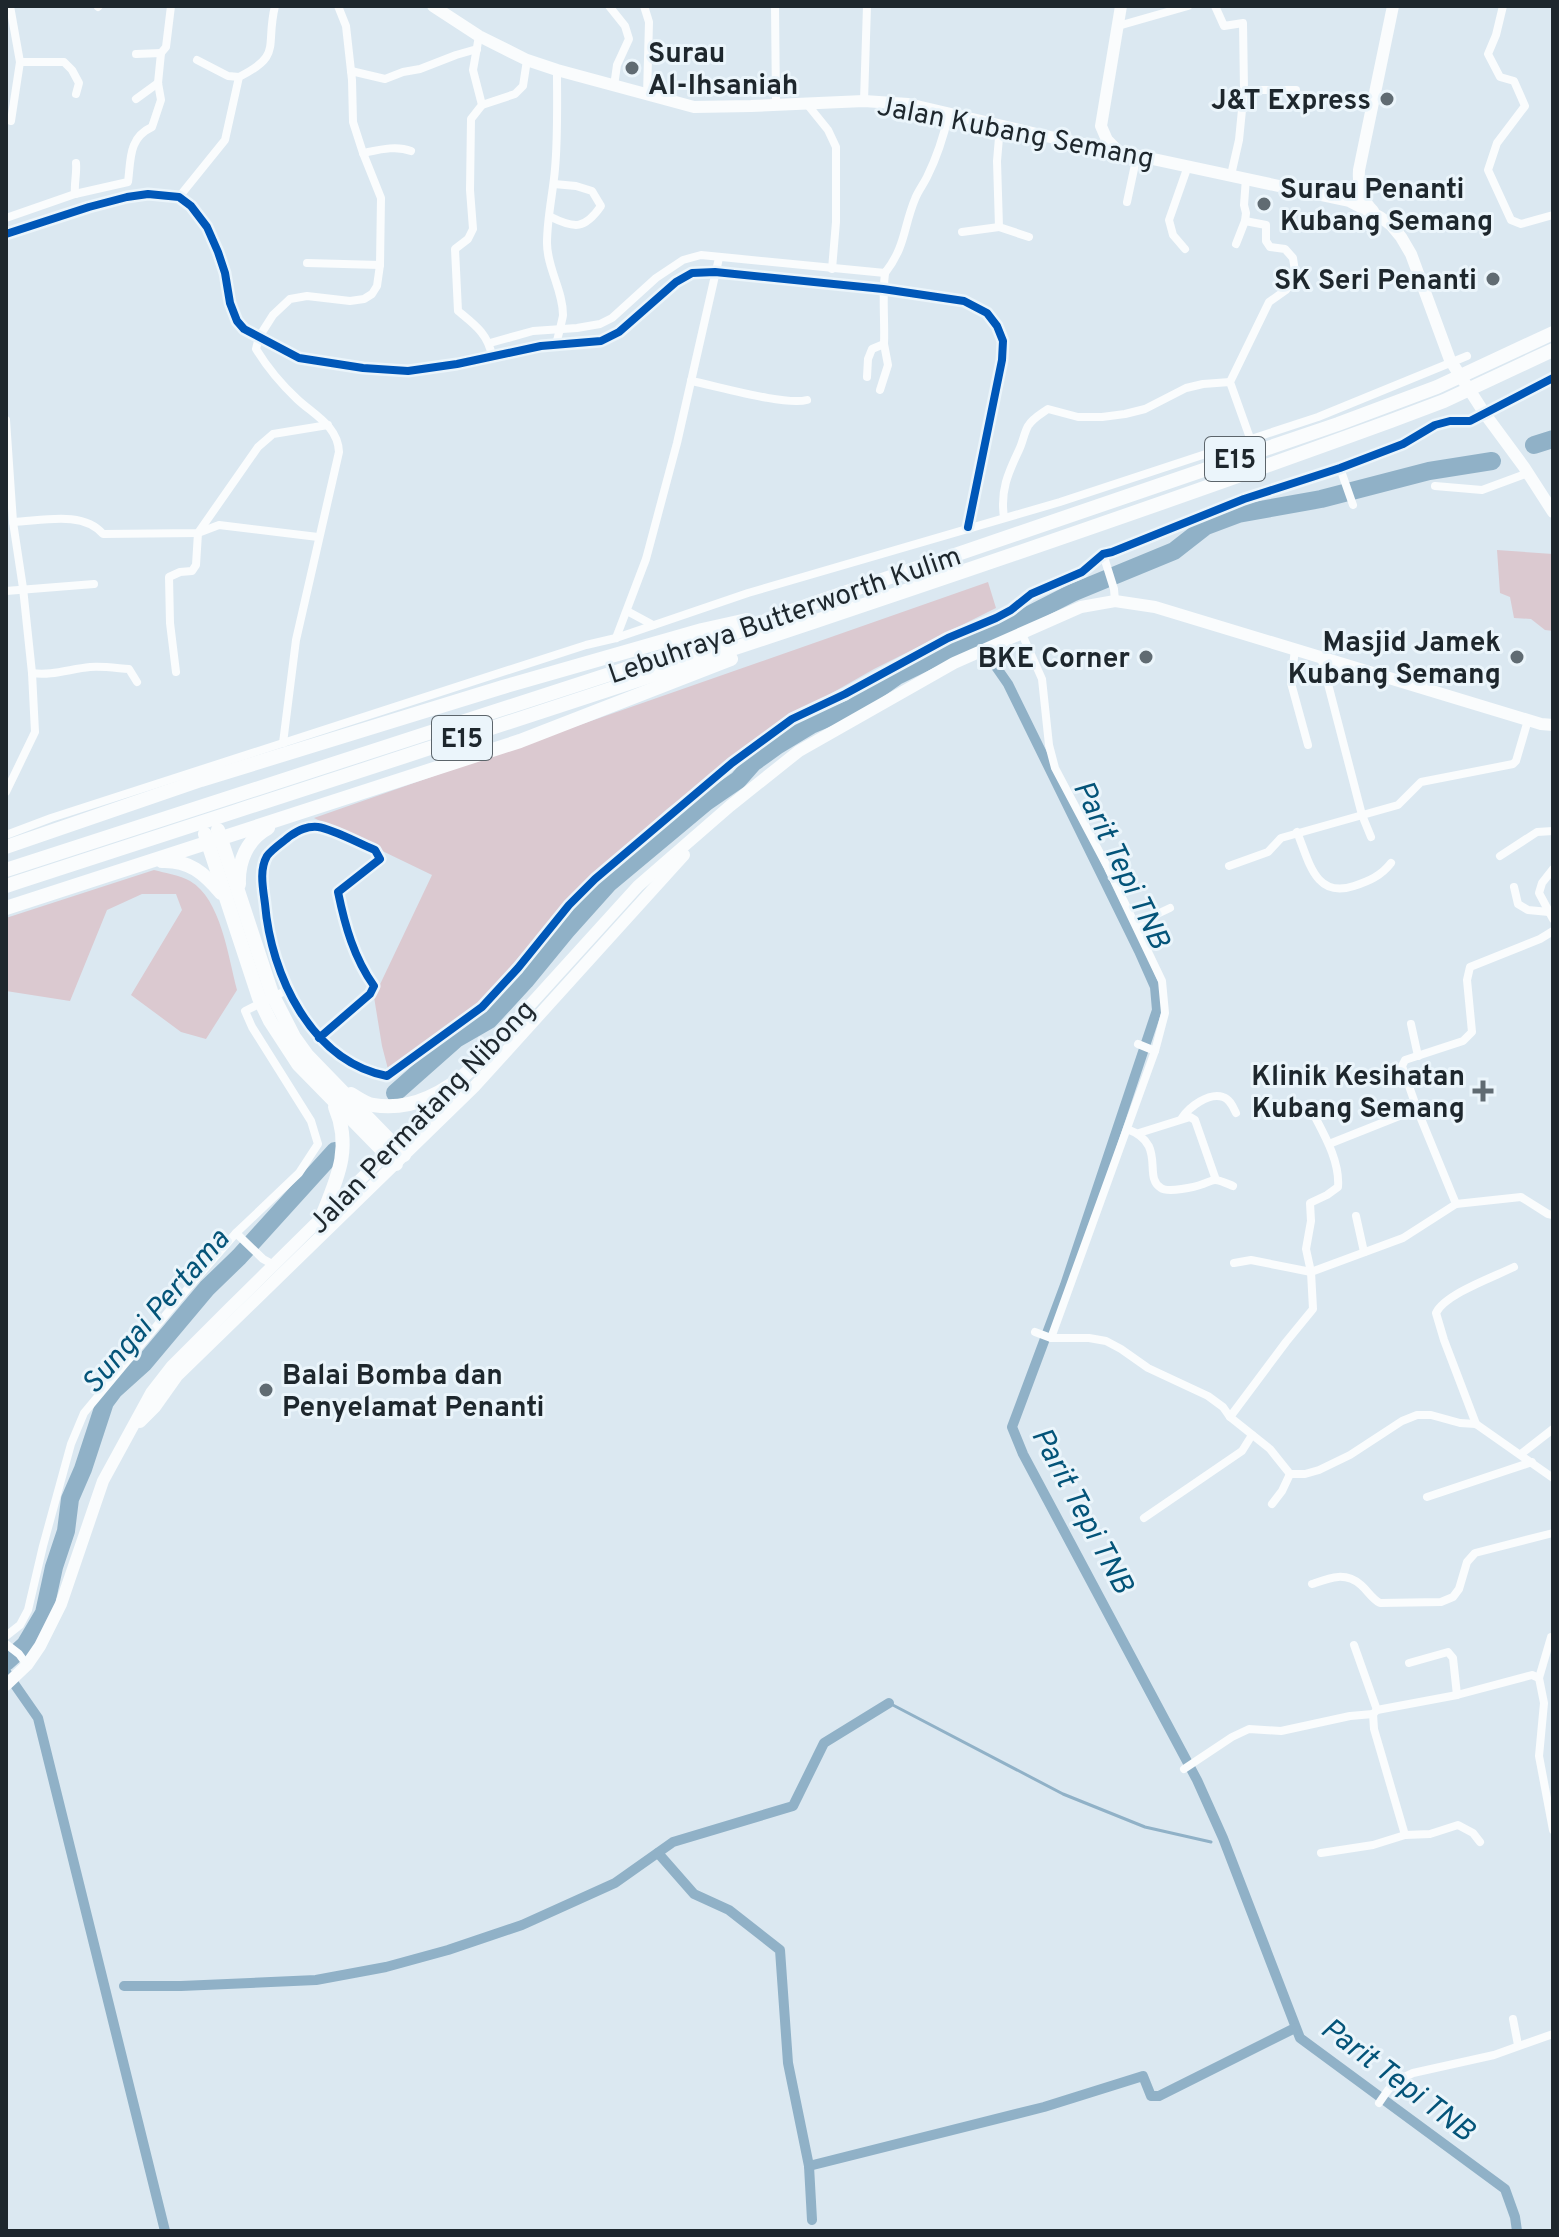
<svg xmlns="http://www.w3.org/2000/svg" width="1559" height="2237" viewBox="0 0 1559 2237" font-family="Overpass,sans-serif">
	<style>
		.green { fill: #dbc9d0 }
		.lines { fill: none; stroke-linecap: round; stroke-linejoin: round }
		.stream { stroke: #90b1c7; stroke-width: 3 }
		.canal { stroke: #90b1c7; stroke-width: 10 }
		.river { stroke: #90b1c7; stroke-width: 18 }
		.minor { stroke: #fafcfd; stroke-width: 8 }
		.secondary { stroke: #fafcfd; stroke-width: 12 }
		.motorway { stroke: #fafcfd; stroke-width: 14 }
		.cycleway-casing { stroke: #ebf5fb; stroke-width: 13 }
		.cycleway { stroke: #0057b8; stroke-width: 8 }
		.poi-dot { fill: #606b72; stroke: #ebf5fb; stroke-width: 3 }
		.labels { text-anchor: middle; stroke-width: 6; stroke-linejoin: round; paint-order: stroke }
		.shield { fill: #ebf5fb; stroke: #5c656b; stroke-width: 2 }
		.shield-label { font-size: 26px; font-weight: bold; fill: #1e272d }
		.poi-label { font-size: 28px; font-weight: bold; fill: #1e272d; stroke: #ebf5fb; text-anchor: end }
		.street-label { font-size: 28px; fill: #1e272d; stroke: #ebf5fb }
		.water-label { font-size: 30px; font-style: italic; fill: #045479; stroke: #ebf5fb }
	</style>
	<rect width="100%" height="100%" fill="#dbe8f1"/>
	<g class="green">
		<polygon points="1497,550 1553,554 1553,631 1545,630 1531,619 1514,618 1510,597 1500,593"/>
		<polygon points="988,582 996,608 874,669 776,725 667,809 567,900 479,1004 388,1069 382,1046 374,997 432,875 314,818"/>
		<path d="M154 870C165 873 180 875 190 881 221 899 228 956 237 990L206 1039 181 1032 131 995 182 910 176 894H142L107 910 70 1001 6 991V918Z"/>
	</g>
	<g class="lines">
		<polyline class="stream" points="889,1703 1063,1794 1145,1827 1211,1842"/>
		<g class="canal">
			<polyline points="976,638 1008,684 1139,951 1155,987 1157,1010 1065,1285 1012,1427 1023,1454 1197,1780 1223,1838 1300,2038 1505,2189 1515,2217 1517,2231"/>
			<polyline points="6,1672 38,1718 165,2231"/>
			<polyline points="658,1853 694,1894 729,1910 780,1950 788,2063 809,2166 812,2220"/>
			<polyline points="124,1986 181,1986 316,1980 386,1967 448,1950 522,1925 615,1883 673,1842 793,1806 824,1743 889,1703"/>
			<polyline points="809,2166 1044,2107 1143,2076 1151,2096 1159,2096 1295,2028"/>
		</g>
		<g class="river">
			<polyline points="1534,445 1553,439"/>
			<polyline points="395,1093 456,1039 489,1020 525,981 566,931 609,883 706,802 738,780 753,763 778,745 811,725 852,708 897,676 932,659 1021,619 1072,593 1174,551 1206,526 1238,514 1321,499 1429,471 1492,461"/>
			<polyline points="6,1662 25,1645 44,1613 54,1567 66,1531 70,1499 83,1469 105,1402 114,1390 144,1363 207,1288 239,1257 335,1151"/>
		</g>
		<g class="minor">
			<polyline points="10,6 20,62 11,121"/>
			<polyline points="609,6 625,26 629,39 617,65 614,86"/>
			<polyline points="644,6 649,22 647,95"/>
			<polyline points="775,6 776,105"/>
			<polyline points="1215,6 1224,26 1243,23 1244,90 1239,140 1231,175"/>
			<polyline points="1503,6 1496,35 1488,54 1500,77 1514,81 1525,106 1497,143 1488,170 1511,220 1521,224 1553,215"/>
			<polyline points="98,7 99,6"/>
			<polyline points="1118,26 1188,6"/>
			<path d="M479 36 473 70 482 105 471 119 470 190 473 229 468 239 455 249 458 311C475 325 488 334 492 356"/>
			<polyline points="136,54 161,53"/>
			<polyline points="197,60 228,76 239,77"/>
			<polyline points="20,62 64,62 72,70 79,83 76,94"/>
			<polyline points="351,71 385,79 403,72 420,69 456,55 477,49"/>
			<polyline points="1244,90 1296,90"/>
			<polyline points="136,99 158,83"/>
			<polyline points="864,101 867,6"/>
			<polyline points="807,104 828,130 836,147 836,222 832,269"/>
			<polyline points="482,105 515,94 523,86 527,60"/>
			<polyline points="1000,126 997,161 999,227 1029,237"/>
			<path d="M363 153C378 150 396 145 411 151"/>
			<polyline points="1246,178 1244,205 1246,213 1245,221 1266,225 1266,241 1270,247 1285,249 1293,258 1296,278 1286,290 1269,302 1230,382 1250,438"/>
			<path d="M75 194C74 183 77 174 76 163"/>
			<path d="M179 197 225 140 239 77C283 55 265 47 275 6"/>
			<polyline points="1127,202 1137,155"/>
			<path d="M551 217C575 229 585 229 601 206L592 191 576 186 554 184"/>
			<path d="M6 218 75 194 128 182C131 160 128 138 152 127L161 100 158 83 161 53 166 47 171 6"/>
			<polyline points="962,232 999,227"/>
			<polyline points="6,234 89,207 127,197 148,194 179,197 191,206 207,227 218,252 225,273 230,303 237,321 244,329 299,358 363,368 408,371 457,364 541,346 601,341 619,332 676,282 692,273 715,272 883,289 964,301 987,313 997,326 1003,341 1002,360 968,527"/>
			<polyline points="1236,244 1245,221"/>
			<polyline points="1185,249 1173,235 1169,220 1188,166"/>
			<polyline points="307,263 380,265"/>
			<path d="M490 343 533 331 577 328 600 324 612 318 656 278 683 260 701 255 885 273C906 246 903 228 915 199 918 191 923 185 927 177 937 157 944 135 949 113"/>
			<path d="M556 344C557 341 563 317 563 315 563 290 547 268 547 243 547 218 553 193 555 169 558 136 557 103 557 70"/>
			<path d="M867 377 868 359 872 349 884 344C885 321 882 297 885 273"/>
			<path d="M691 381C717 386 785 406 807 400"/>
			<polyline points="880,390 888,365 884,344"/>
			<polyline points="6,420 13,522 23,588 32,673 35,732 6,792"/>
			<polyline points="1340,468 1353,505"/>
			<polyline points="1435,486 1482,490 1528,473"/>
			<path d="M1004 517C1000 491 1008 473 1019 450 1023 442 1024 433 1028 426 1033 418 1041 414 1048 409L1078 417H1102L1125 414 1145 409 1186 388 1203 384 1230 382"/>
			<path d="M13 522C41 521 83 510 103 534L198 533 219 525 318 537"/>
			<polyline points="1103,554 1114,589 1115,601"/>
			<polyline points="6,591 94,584"/>
			<polyline points="627,611 653,625"/>
			<polyline points="1022,634 1042,679 1049,745 1055,768 1108,868 1162,981 1165,1013 1155,1051 1051,1338"/>
			<polyline points="616,638 646,559 677,443 719,258"/>
			<polyline points="1295,649 1291,683 1308,745"/>
			<polyline points="1321,657 1362,815 1371,837"/>
			<polyline points="176,672 170,623 169,577 180,572 192,571 196,565 198,533 258,447 273,434 328,425"/>
			<path d="M32 673C51 676 70 669 90 667 102 666 116 668 129 669L137 682"/>
			<path d="M283 743 296 640 339 452C338 426 314 415 297 399 281 384 267 367 256 349L259 337 273 315 290 299 307 296 350 301 364 299 372 294 377 286 380 265 381 198 363 153 353 122 352 80 346 26 338 6"/>
			<path d="M1297 832C1309 861 1315 899 1354 886 1369 881 1381 876 1391 863"/>
			<polyline points="6,835 51,818 586,645 616,638 748,593 1060,502 1318,417 1467,356"/>
			<polyline points="1500,856 1537,832 1553,831"/>
			<polyline points="1229,866 1268,852 1281,838 1398,805 1421,782 1513,764 1516,761 1528,720"/>
			<polyline points="1553,869 1542,883 1539,893 1553,919"/>
			<polyline points="1514,887 1518,904 1528,910 1549,912"/>
			<polyline points="1136,924 1170,908"/>
			<polyline points="1411,1024 1418,1056"/>
			<path d="M319 1038 370 994 374 986C354 958 345 926 338 892L380 859 375 850C360 844 333 829 318 827 307 826 299 830 290 836 283 842 272 849 267 856 259 870 263 888 265 904 271 975 311 1061 387 1076L482 1007 518 968 569 905 595 879 732 763 792 719 845 694 948 638 996 618 1011 610 1031 594 1082 572 1103 554 1112 552 1244 499 1340 468 1403 444 1435 425 1450 421H1470L1553 378"/>
			<polyline points="1138,1044 1155,1051"/>
			<path d="M1182 1118C1189 1107 1209 1092 1223 1097 1230 1099 1233 1107 1236 1113"/>
			<path d="M1127 1129C1168 1144 1142 1177 1161 1188 1168 1193 1195 1187 1203 1184 1207 1183 1211 1180 1215 1180 1220 1180 1228 1184 1233 1186"/>
			<polyline points="1139,1133 1190,1117 1195,1120 1216,1180"/>
			<polyline points="1329,1144 1417,1109"/>
			<polyline points="1456,1204 1417,1109 1402,1066 1405,1060 1463,1041 1472,1032 1467,980 1470,967 1540,939 1553,931"/>
			<polyline points="1356,1216 1364,1252"/>
			<polyline points="236,1233 263,1259 274,1265"/>
			<polyline points="1234,1263 1251,1260 1311,1272 1403,1238 1456,1204 1521,1197 1548,1214 1553,1215"/>
			<polyline points="1035,1332 1051,1338 1089,1338 1106,1341 1121,1349 1148,1368 1208,1396 1223,1407 1230,1417 1270,1449 1290,1474 1305,1474 1319,1470 1350,1455 1402,1421 1417,1415 1431,1415 1460,1423 1476,1424 1553,1478"/>
			<path d="M1230 1417 1286 1342 1313 1309 1311 1272 1306 1249 1311 1221 1310 1203 1327 1195 1338 1187C1340 1162 1325 1136 1314 1115"/>
			<path d="M1476 1424 1444 1340 1436 1313C1445 1294 1494 1277 1514 1267"/>
			<polyline points="1521,1454 1553,1429"/>
			<polyline points="1427,1497 1532,1462"/>
			<polyline points="1272,1504 1282,1491 1290,1474"/>
			<polyline points="1144,1518 1242,1451 1252,1435"/>
			<path d="M1312 1584C1329 1578 1345 1571 1361 1585 1368 1591 1372 1599 1380 1603L1441 1602 1453 1597 1459 1589 1467 1562 1475 1553 1553 1533"/>
			<polyline points="6,1636 20,1625 28,1610 43,1546 71,1444 84,1413 189,1287 236,1233 299,1173 318,1144 311,1121 252,1027 245,1011 287,990"/>
			<polyline points="1553,1637 1551,1637 1539,1678 1544,1703 1539,1756 1553,1830"/>
			<polyline points="6,1644 19,1654 27,1665"/>
			<polyline points="1354,1645 1377,1710"/>
			<polyline points="1409,1663 1448,1652 1453,1658 1457,1695"/>
			<polyline points="1373,1714 1374,1729 1405,1835"/>
			<polyline points="1184,1769 1232,1737 1249,1729 1281,1731 1350,1716 1373,1714 1377,1710 1457,1695 1532,1675 1539,1678"/>
			<polyline points="1321,1853 1373,1845 1405,1835 1430,1834 1458,1825 1473,1833 1480,1842"/>
			<polyline points="1513,2019 1518,2045"/>
			<polyline points="1379,2103 1388,2090 1400,2079 1413,2073 1494,2055 1553,2034"/>
		</g>
		<g class="secondary">
			<polyline points="433,6 479,36 527,60 557,70 694,107 751,106 864,101 908,104 1041,135 1349,201 1380,217 1391,225 1401,237 1411,254 1450,360 1485,414 1524,467 1553,512"/>
			<polyline points="1117,150 1107,140 1101,126 1121,6"/>
			<path d="M1373 211C1361 199 1358 187 1359 170L1393 6"/>
			<polyline points="471,1070 638,886 730,806 799,751 954,663 1081,607 1115,601 1155,607 1541,724 1553,725"/>
			<polyline points="140,1422 155,1407 177,1376 474,1087 684,855"/>
			<polyline points="6,1685 27,1665 40,1646 61,1604 103,1481 151,1393 172,1366 229,1309 455,1086"/>
		</g>
		<g class="motorway">
			<polyline points="218,830 272,994 294,1037 307,1055 404,1155"/>
			<polyline points="205,834 259,998 270,1021 298,1064 396,1164"/>
			<polyline points="6,847 201,780 503,687 702,630 747,620"/>
			<path d="M162 861C189 860 204 873 221 893"/>
			<polyline points="6,870 721,638 794,610 1338,424 1437,387 1553,333"/>
			<path d="M239 884C238 862 247 839 268 828"/>
			<path d="M6 886C469 735 933 588 1391 421L1444 401 1553 350"/>
			<polyline points="6,908 520,741 731,659"/>
			<path d="M351 1094C358 1098 366 1104 373 1105 413 1112 447 1091 475 1066"/>
			<path d="M320 1221C336 1181 353 1149 335 1107"/>
		</g>
		<defs>
			<g id="cycleway">
				<polyline points="6,234 89,207 127,197 148,194 179,197 191,206 207,227 218,252 225,273 230,303 237,321 244,329 299,358 363,368 408,371 457,364 541,346 601,341 619,332 676,282 692,273 715,272 883,289 964,301 987,313 997,326 1003,341 1002,360 968,527"/>
				<path d="M319 1038 370 994 374 986C354 958 345 926 338 892L380 859 375 850C360 844 333 829 318 827 307 826 299 830 290 836 283 842 272 849 267 856 259 870 263 888 265 904 271 975 311 1061 387 1076L482 1007 518 968 569 905 595 879 732 763 792 719 845 694 948 638 996 618 1011 610 1031 594 1082 572 1103 554 1112 552 1244 499 1340 468 1403 444 1435 425 1450 421H1470L1553 378"/>
			</g>
		</defs>
		<use href="#cycleway" class="cycleway-casing"/>
		<use href="#cycleway" class="cycleway"/>
	</g>
	<g class="poi-dot">
		<circle cx="632" cy="68" r="8"/>
		<circle cx="1387" cy="99" r="8"/>
		<circle cx="1264" cy="204" r="8"/>
		<circle cx="1493" cy="279" r="8"/>
		<circle cx="1146" cy="657" r="8"/>
		<circle cx="1517" cy="657" r="8"/>
		<path d="M1479 1079h8v8h8v8h-8v8h-8v-8h-8v-8h8z"/>
		<circle cx="266" cy="1390" r="8"/>
	</g>
	<g class="labels">
		<g class="shield">
			<rect x="1205" y="437" width="60" height="44" rx="6"/>
			<rect x="432" y="716" width="60" height="44" rx="6"/>
		</g>
		<g class="shield-label">
			<text x="1235" y="468">E15</text>
			<text x="462" y="747">E15</text>
		</g>
		<g class="poi-label">
			<text x="648" y="62" text-anchor="start">Surau<tspan x="648" dy="32">Al-Ihsaniah</tspan></text>
			<text x="1371" y="109">J&amp;T Express</text>
			<text x="1280" y="198" text-anchor="start">Surau Penanti<tspan x="1280" dy="32">Kubang Semang</tspan></text>
			<text x="1477" y="289">SK Seri Penanti</text>
			<text x="1501" y="651">Masjid Jamek<tspan x="1501" dy="32">Kubang Semang</tspan></text>
			<text x="1130" y="667">BKE Corner</text>
			<text x="1465" y="1085">Klinik Kesihatan<tspan x="1465" dy="32">Kubang Semang</tspan></text>
			<text x="282" y="1384" text-anchor="start">Balai Bomba dan<tspan x="282" dy="32">Penyelamat Penanti</tspan></text>
		</g>
		<g class="street-label">
			<text transform="translate(1016 131) rotate(11)" y="10">Jalan Kubang Semang</text>
			<text transform="translate(784 614) rotate(-19)" y="10">Lebuhraya Butterworth Kulim</text>
			<text transform="translate(421 1116) rotate(-46)" y="10">Jalan Permatang Nibong</text>
		</g>
		<g class="water-label">
			<text transform="translate(1122 864) rotate(64)" y="10">Parit Tepi TNB</text>
			<text transform="translate(155 1311) rotate(-49)" y="10">Sungai Pertama</text>
			<text transform="translate(1083 1510) rotate(62)" y="10">Parit Tepi TNB</text>
			<text transform="translate(1398 2079) rotate(37)" y="10">Parit Tepi TNB</text>
		</g>
	</g>
	<rect width="1559" height="2237" fill="none" stroke="#1e272d" stroke-width="16"/>
</svg>
